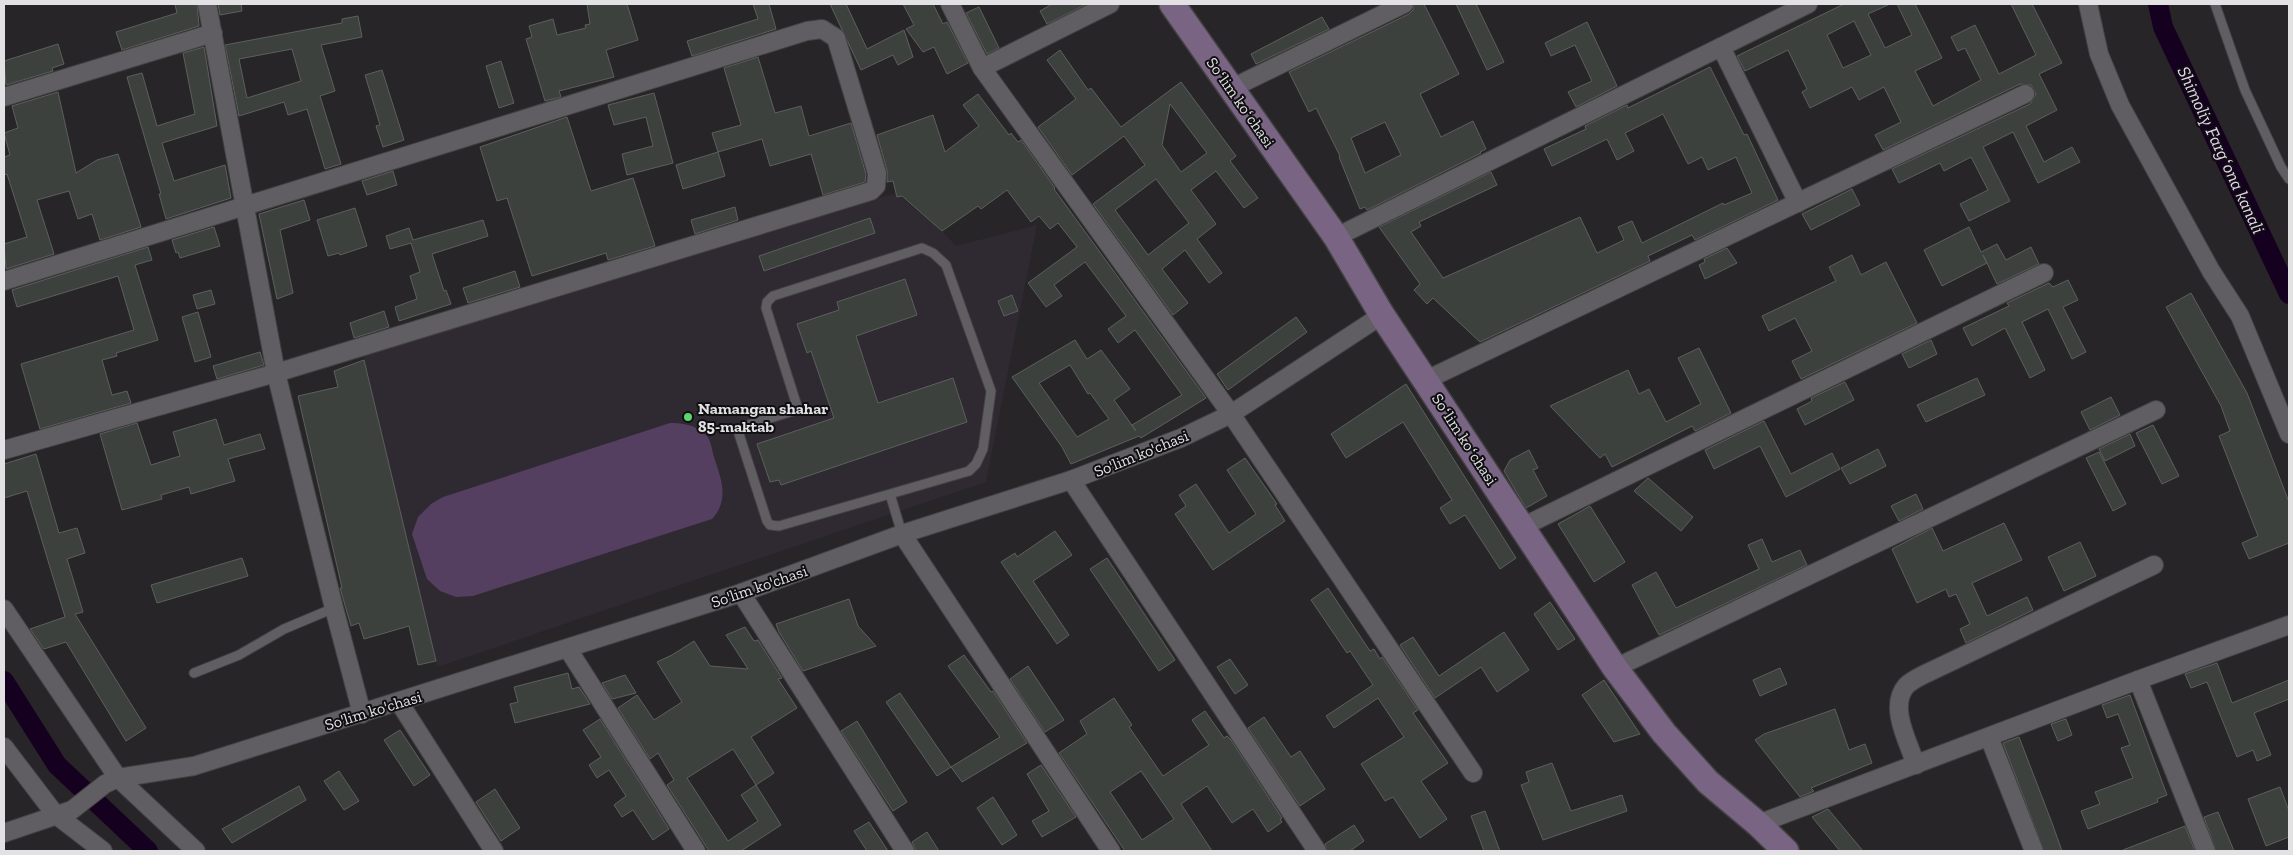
<svg xmlns="http://www.w3.org/2000/svg" width="2293" height="855" viewBox="0 0 2293 855" font-family="'Zilla Slab',serif">
	<style>
		.built { fill: #2f2932 }
		.green { fill: #553f60 }
		.lines { fill: none; stroke-linecap: round; stroke-linejoin: round }
		.canal { stroke: #160020; stroke-width: 20 }
		.building { fill: #3d413d; stroke: #5c605d; fill-rule: evenodd }
		.lane-casing { stroke: #424143; stroke-width: 11 }
		.street-casing { stroke: #424143; stroke-width: 20 }
		.secondary-casing { stroke: #424143; stroke-width: 28 }
		.lane { stroke: #605e62; stroke-width: 9 }
		.street { stroke: #605e62; stroke-width: 18 }
		.secondary { stroke: #796583; stroke-width: 25 }
		.poi-dot { fill: #5cd56d; stroke: #0f0e10; stroke-width: 2 }
		.labels { text-anchor: middle; stroke-width: 4; stroke-linejoin: round; paint-order: stroke }
		.street-label { font-size: 16px; fill: #e2e1e3; stroke: #0f0e10 }
		.poi-label { font-size: 16px; font-weight: bold; fill: #e2e1e3; stroke: #0f0e10; text-anchor: start }
		.water-label { font-size: 18px; font-style: italic; fill: #ead4f5; stroke: #0f0e10 }
	</style>
	<rect width="100%" height="100%" fill="#272528"/>
	<polygon class="built" points="896,193 942,231 956,246 1037,225 986,482 437,667 363,355"/>
	<path class="green" d="M670 423C683 423 696 425 706 435 711 440 712 450 714 457 721 478 730 500 712 519L473 596 456 597 440 591 427 579 412 534 418 517 431 504 443 497Z"/>
	<g class="lines">
		<g class="canal">
			<polyline points="2158,4 2163,27 2289,294"/>
			<polyline points="4,681 57,765 148,851"/>
		</g>
	</g>
	<g class="building">
		<polygon points="175,4 197,4 199,26 122,50 116,32 177,13"/>
		<polygon points="218,4 241,4 242,11 220,15"/>
		<polygon points="587,4 627,4 638,40 606,50 614,77 559,91 561,97 545,101 526,39 532,37 529,26 553,19 557,35 586,28 585,25 590,24"/>
		<polygon points="753,4 769,4 776,29 692,56 687,41 758,19"/>
		<polygon points="830,4 846,4 867,49 904,30 913,57 898,65 893,55 861,70"/>
		<polygon points="903,4 933,4 943,24 947,22 968,63 947,74 934,47 923,52 906,29 914,25"/>
		<polygon points="1052,4 1087,4 1047,24 1040,11"/>
		<path d="M1414 4H1424L1459 74 1420 94 1441 137 1473 121 1486 149 1480 152 1481 153 1367 210 1365 207 1360 209 1339 157 1340 156 1316 108 1309 112 1289 72 1409 14 1413 10ZM1385 122 1401 155 1365 173 1351 138Z"/>
		<polygon points="1456,4 1476,4 1504,62 1487,70"/>
		<path d="M1844 4H1890L1868 14 1885 48 1912 35 1897 4H1915L1942 58 1915 71 1933 106 1981 80 1965 48 1958 51 1951 37 1975 25 1999 74 2036 55 2011 4H2032L2062 63 2039 74 2057 110 2026 126 2044 162 2072 147 2080 162 2038 183 2013 132 1983 147 2010 201 1969 221 1960 204 1988 190 1971 157 1944 171 1940 163 1899 183 1892 169 2030 104 2036 94 2031 85 2020 84 1883 150 1875 135 1901 122 1884 87 1859 100 1852 87 1810 108 1802 92 1807 89 1788 50 1745 71 1737 56ZM1854 21 1871 55 1843 68 1827 35Z"/>
		<polygon points="979,7 999,48 987,54 966,13"/>
		<path d="M358 16 362 37 321 45 335 91 320 96 341 164 325 169 307 109 288 115 284 102 239 116 225 45 342 23V19ZM292 49 301 81 247 98 239 59Z"/>
		<polygon points="1322,17 1329,29 1256,64 1251,54"/>
		<polygon points="1587,22 1617,86 1576,107 1568,92 1592,81 1575,45 1551,56 1545,43"/>
		<polygon points="58,44 64,64 52,68 53,71 6,85 4,61"/>
		<polygon points="204,47 217,126 162,143 174,181 225,165 231,198 166,219 159,194 161,194 127,77 142,73 157,126 195,114 183,53"/>
		<path d="M1060 50 1088 90 1091 88 1121 127 1181 82 1236 156 1230 161 1258 198 1244 208 1216 171 1191 190 1216 224 1197 239 1222 273 1209 283 1185 250 1162 269 1188 303 1173 315 1093 204 1145 165 1124 136 1072 175 1038 127 1076 99 1047 60ZM1170 104 1207 153 1181 172 1162 145ZM1156 179 1189 223 1148 255 1115 210Z"/>
		<polygon points="758,57 775,113 801,106 809,136 851,123 866,174 865,182 823,195 811,154 770,166 762,139 718,152 712,133 741,125 724,68"/>
		<polygon points="501,61 514,103 499,108 486,66"/>
		<polygon points="1710,67 1744,135 1747,134 1778,200 1695,240 1692,235 1648,256 1650,261 1480,342 1433,298 1427,304 1414,290 1420,284 1379,227 1491,172 1497,185 1419,222 1421,226 1411,232 1443,278 1580,217 1597,253 1624,240 1618,227 1632,221 1642,243 1723,203 1724,205 1752,193 1736,157 1708,170 1702,157 1688,164 1663,114 1625,133 1634,151 1617,160 1607,139 1552,166 1544,149 1586,129 1585,126 1627,105 1628,108"/>
		<polygon points="382,70 404,140 383,147 376,126 380,125 365,75"/>
		<polygon points="58,92 76,173 97,160 118,154 141,227 100,240 92,214 78,219 69,191 37,200 54,254 6,269 4,244 27,237 7,174 4,175 4,157 10,155 4,133 18,128 12,106"/>
		<polygon points="654,93 673,163 627,175 622,154 653,146 646,117 614,125 608,105"/>
		<path d="M978 94 1009 135 1011 133 1018 142 1021 140 1055 188 1054 189 1206 398 1141 438 1139 436 1071 464 1062 447 1012 377 1075 340 1087 359 1101 350 1130 389 1114 400 1136 431 1132 425 1182 395 1135 330 1118 343 1108 329 1126 316 1085 262 1054 285 1062 296 1046 307 1028 283 1077 247 1058 223 1050 229 1039 216 1031 222 1007 190 981 209 978 206 942 231 902 196 897 197 893 181 887 182V170L877 135 933 115 945 152 979 126 963 105ZM1070 365 1088 394 1090 393 1109 419 1077 437 1039 383Z"/>
		<polygon points="567,117 591,191 633,178 655,246 608,260 606,253 532,276 507,198 497,201 480,147"/>
		<polygon points="718,152 725,176 683,189 676,165"/>
		<polygon points="393,171 397,185 367,195 362,181"/>
		<polygon points="1852,189 1860,205 1811,230 1802,214"/>
		<polygon points="304,200 310,220 280,230 293,293 277,299 259,214"/>
		<polygon points="735,207 738,220 695,234 691,220"/>
		<polygon points="355,208 367,246 340,255 339,253 328,256 317,220"/>
		<polygon points="870,218 875,233 764,271 759,256"/>
		<polygon points="483,220 488,236 432,254 444,291 446,290 451,304 399,321 395,307 417,299 410,276 420,272 411,243 390,249 386,236 409,228 413,240"/>
		<polygon points="214,227 220,246 180,258 178,252 176,253 172,240"/>
		<polygon points="1969,227 1981,252 1997,244 2006,260 2031,247 2039,264 1997,284 1983,255 1987,263 1942,286 1924,250"/>
		<polygon points="148,247 152,260 135,265 158,340 116,353 117,356 102,360 112,395 127,391 131,403 40,429 21,364 134,330 118,276 17,307 12,290"/>
		<polygon points="1727,248 1737,263 1705,279 1699,265 1705,262 1704,259"/>
		<polygon points="1852,255 1861,275 1886,262 1917,323 1801,379 1792,361 1812,351 1795,318 1769,331 1762,316 1836,281 1829,267"/>
		<polygon points="515,271 520,287 468,303 463,288"/>
		<polygon points="905,279 917,315 856,336 878,403 953,378 967,422 781,485 779,480 770,482 757,444 834,418 811,351 807,353 797,324 839,310 837,302"/>
		<polygon points="2068,280 2078,300 2063,307 2086,352 2072,359 2048,309 2022,322 2045,370 2030,378 2005,328 1972,346 1963,328 2009,306 2007,303 2049,283 2053,287"/>
		<polygon points="211,290 215,304 197,309 193,295"/>
		<polygon points="2191,293 2247,393 2289,502 2289,543 2249,559 2242,543 2258,536 2219,436 2230,431 2221,406 2166,307"/>
		<polygon points="1012,295 1018,311 1004,316 998,301"/>
		<polygon points="384,311 389,327 354,338 350,323"/>
		<polygon points="198,312 211,357 195,362 182,317"/>
		<polygon points="1296,317 1307,332 1228,390 1217,374"/>
		<polygon points="1931,340 1937,354 1909,368 1902,354"/>
		<polygon points="1699,348 1731,413 1695,431 1692,426 1612,467 1605,454 1600,458 1550,406 1628,370 1639,394 1649,389 1666,422 1701,404 1678,358"/>
		<polygon points="260,352 264,365 217,379 213,366"/>
		<polygon points="364,360 436,661 418,665 409,626 364,639 359,623 351,626 340,588 342,588 298,396 338,387 334,371"/>
		<polygon points="1977,378 1985,395 1926,422 1917,405"/>
		<polygon points="1845,382 1854,400 1805,425 1797,409 1812,401 1811,398"/>
		<polygon points="1406,384 1516,558 1500,569 1465,515 1450,524 1440,508 1452,500 1403,422 1346,458 1331,434"/>
		<polygon points="2111,397 2120,415 2090,430 2081,412"/>
		<polygon points="216,419 224,445 260,434 265,449 228,459 235,481 191,494 189,487 161,495 162,499 122,510 100,434 137,423 151,465 180,456 173,432"/>
		<polygon points="1764,421 1791,474 1832,453 1840,469 1786,497 1760,446 1714,469 1705,450"/>
		<polygon points="2153,425 2179,476 2162,484 2136,433"/>
		<polygon points="2130,434 2135,446 2105,461 2099,449"/>
		<polygon points="1878,449 1886,466 1850,484 1841,468"/>
		<polygon points="1529,450 1538,468 1533,470 1547,496 1526,508 1504,471 1510,460"/>
		<polygon points="2099,452 2126,504 2113,511 2086,458"/>
		<polygon points="36,454 59,533 77,528 85,553 67,559 83,612 75,614 146,728 126,741 66,642 44,649 30,629 65,617 27,491 4,498 4,464"/>
		<polygon points="1245,458 1277,504 1275,505 1285,521 1213,570 1175,514 1186,506 1179,495 1196,484 1229,533 1256,514 1227,470"/>
		<polygon points="1648,478 1693,517 1681,531 1634,491"/>
		<polygon points="1916,494 1923,509 1899,521 1891,506"/>
		<polygon points="1590,506 1625,562 1594,582 1558,524"/>
		<polygon points="2004,523 2022,560 1972,583 1987,616 2027,597 2033,610 1966,643 1960,629 1970,624 1956,594 1949,597 1946,589 1917,603 1892,549 1932,528 1943,551"/>
		<polygon points="1055,531 1072,555 1033,581 1069,635 1057,644 1001,562 1015,553 1017,557"/>
		<polygon points="1762,539 1772,562 1800,550 1807,565 1659,635 1632,585 1656,572 1676,608 1759,569 1748,545"/>
		<polygon points="2080,542 2096,576 2064,591 2048,557"/>
		<polygon points="242,558 248,576 157,603 151,585"/>
		<polygon points="1107,558 1175,660 1159,671 1090,569"/>
		<polygon points="1328,588 1370,651 1374,649 1380,659 1382,657 1418,710 1413,713 1448,763 1421,781 1447,819 1420,838 1393,797 1385,801 1361,764 1404,737 1378,698 1334,728 1326,716 1373,685 1350,651 1347,653 1311,600"/>
		<polygon points="849,599 858,626 876,646 803,671 779,632 776,624"/>
		<polygon points="1550,602 1575,639 1558,650 1534,614"/>
		<path d="M745 627 754 641 758 640 782 678 778 679 797 708 751 737 774 773 756 785 781 825 741 851H709L667 785 674 780 658 753 650 759 618 708 637 695 654 720 682 702 657 662 672 655 694 641 710 666 748 669 726 635ZM733 749 756 785 741 795 758 821 728 841 687 778Z"/>
		<polygon points="1504,632 1529,670 1497,692 1481,667 1435,698 1400,645 1413,637 1439,676"/>
		<polygon points="964,655 991,692 993,691 1027,743 962,782 951,767 1000,737 948,666"/>
		<polygon points="1230,659 1248,685 1235,694 1217,667"/>
		<polygon points="2217,663 2232,703 2289,680 2289,699 2254,713 2271,755 2257,761 2253,750 2237,757 2207,682 2191,688 2185,674"/>
		<polygon points="1028,666 1064,720 1045,732 1010,679"/>
		<polygon points="1780,668 1787,684 1760,696 1753,680"/>
		<polygon points="568,673 572,689 579,687 590,704 515,723 510,704 518,702 514,687"/>
		<polygon points="625,675 636,693 612,699 602,683"/>
		<polygon points="1604,680 1640,734 1614,742 1582,695"/>
		<polygon points="900,693 951,767 937,776 886,702"/>
		<polygon points="2130,695 2167,795 2157,799 2158,802 2088,829 2081,811 2100,804 2095,792 2133,778 2121,748 2130,745 2118,714 2107,718 2102,705"/>
		<path d="M1114 698 1132 725 1129 727 1163 776 1209 745 1192 720 1205 711 1224 738 1227 736 1231 740 1282 818 1280 819 1282 822 1268 832 1253 809 1232 823 1207 786 1181 804 1212 851H1125L1059 753 1087 734 1080 721ZM1141 771 1174 819 1142 840 1110 792Z"/>
		<polygon points="1835,709 1849,750 1865,744 1872,763 1811,788 1814,791 1800,797 1755,740 1764,734"/>
		<polygon points="1264,717 1291,757 1300,751 1325,789 1300,806 1248,728"/>
		<polygon points="600,719 669,829 653,840 633,810 622,817 614,805 626,796 609,770 597,778 589,765 601,757 583,730"/>
		<polygon points="2066,719 2072,735 2058,741 2051,724"/>
		<polygon points="857,721 907,802 893,811 841,731"/>
		<polygon points="400,730 430,775 414,786 384,740"/>
		<polygon points="2019,737 2052,823 2062,851 2044,851 2003,743"/>
		<polygon points="1552,763 1571,811 1622,795 1627,811 1543,840 1521,785 1529,782 1526,772"/>
		<polygon points="1041,765 1076,817 1042,837 1032,821 1049,811 1027,774"/>
		<polygon points="339,771 359,801 344,810 324,781"/>
		<polygon points="299,786 306,800 232,843 222,829"/>
		<polygon points="2280,787 2289,811 2289,837 2266,846 2248,799"/>
		<polygon points="495,789 520,828 501,841 476,802"/>
		<polygon points="993,797 1017,835 1002,845 977,808"/>
		<polygon points="1828,809 1863,851 1840,851 1812,817"/>
		<polygon points="1485,811 1500,851 1484,851 1471,816"/>
		<polygon points="2218,812 2234,851 2216,851 2204,817"/>
		<polygon points="869,822 888,851 867,851 854,831"/>
		<polygon points="1354,825 1364,841 1350,851 1327,851 1325,844"/>
		<polygon points="2185,826 2195,851 2124,851 2123,850"/>
		<polygon points="927,832 939,851 916,851 912,842"/>
	</g>
	<g class="lines">
		<defs>
			<g id="lane">
				<polyline points="2215,4 2245,90 2281,167 2289,179"/>
				<polyline points="890,494 969,471 976,464 983,449 991,391 946,265 933,253 922,248 773,296 767,302 766,308 797,406 793,411 748,425 743,428 739,434 767,521 770,525 779,526 890,494 902,534"/>
				<polyline points="194,673 239,655 284,629 334,608"/>
			</g>
			<g id="street">
				<polyline points="207,4 276,373 334,608 362,714"/>
				<polyline points="950,4 982,68 1110,4"/>
				<polyline points="2088,4 2099,54 2120,105 2211,271 2240,316 2289,434"/>
				<polyline points="1721,47 1798,203"/>
				<polyline points="982,68 1231,414 1473,773"/>
				<polyline points="1232,88 1404,4"/>
				<polyline points="4,97 213,33"/>
				<polyline points="1336,237 1808,4"/>
				<polyline points="4,281 807,31 822,29 836,38 877,173 876,186 871,191 276,373 4,450"/>
				<polyline points="1426,380 2025,94"/>
				<polyline points="1071,480 1317,851"/>
				<polyline points="1522,527 2044,273"/>
				<polyline points="902,534 1111,851"/>
				<polyline points="741,593 905,851"/>
				<polyline points="4,609 118,778 196,851"/>
				<polyline points="568,649 696,851"/>
				<polyline points="1615,668 2156,410"/>
				<polyline points="2138,680 2206,851"/>
				<polyline points="399,702 494,851"/>
				<polyline points="1989,737 2034,851"/>
				<polyline points="4,747 55,814 103,851"/>
				<path d="M1916 765C1909 743 1888 707 1906 686 1910 682 1917 678 1923 675L2154 565"/>
				<polyline points="1758,824 2138,680 2289,625"/>
				<polyline points="4,833 72,810 105,784 118,778 194,766 741,593 902,534 1071,480 1181,438 1231,414 1382,315"/>
			</g>
			<polyline id="secondary" points="1172,4 1336,237 1382,315 1615,668 1664,733 1708,782 1758,824 1786,851"/>
		</defs>
		<use href="#lane" class="lane-casing"/>
		<use href="#street" class="street-casing"/>
		<use href="#secondary" class="secondary-casing"/>
		<use href="#lane" class="lane"/>
		<use href="#street" class="street"/>
		<use href="#secondary" class="secondary"/>
	</g>
	<circle class="poi-dot" cx="688" cy="417" r="5"/>
	<g class="labels">
		<g class="street-label">
			<text transform="translate(1241 102) rotate(55)" y="6">Soʻlim koʻchasi</text>
			<text transform="translate(1465 439) rotate(57)" y="6">Soʻlim koʻchasi</text>
			<text transform="translate(1141 453) rotate(-22)" y="6">So'lim ko'chasi</text>
			<text transform="translate(759 586) rotate(-19)" y="6">So'lim ko'chasi</text>
			<text transform="translate(373 710) rotate(-17)" y="6">So'lim ko'chasi</text>
		</g>
		<g class="poi-label">
			<text x="698" y="414">Namangan shahar<tspan x="698" dy="18">85-maktab</tspan></text>
		</g>
		<g class="water-label">
			<text transform="translate(2221 150) rotate(65)" y="6">Shimoliy Fargʻona kanali</text>
		</g>
	</g>
	<rect width="2293" height="855" fill="none" stroke="#e2e1e3" stroke-width="10"/>
</svg>
